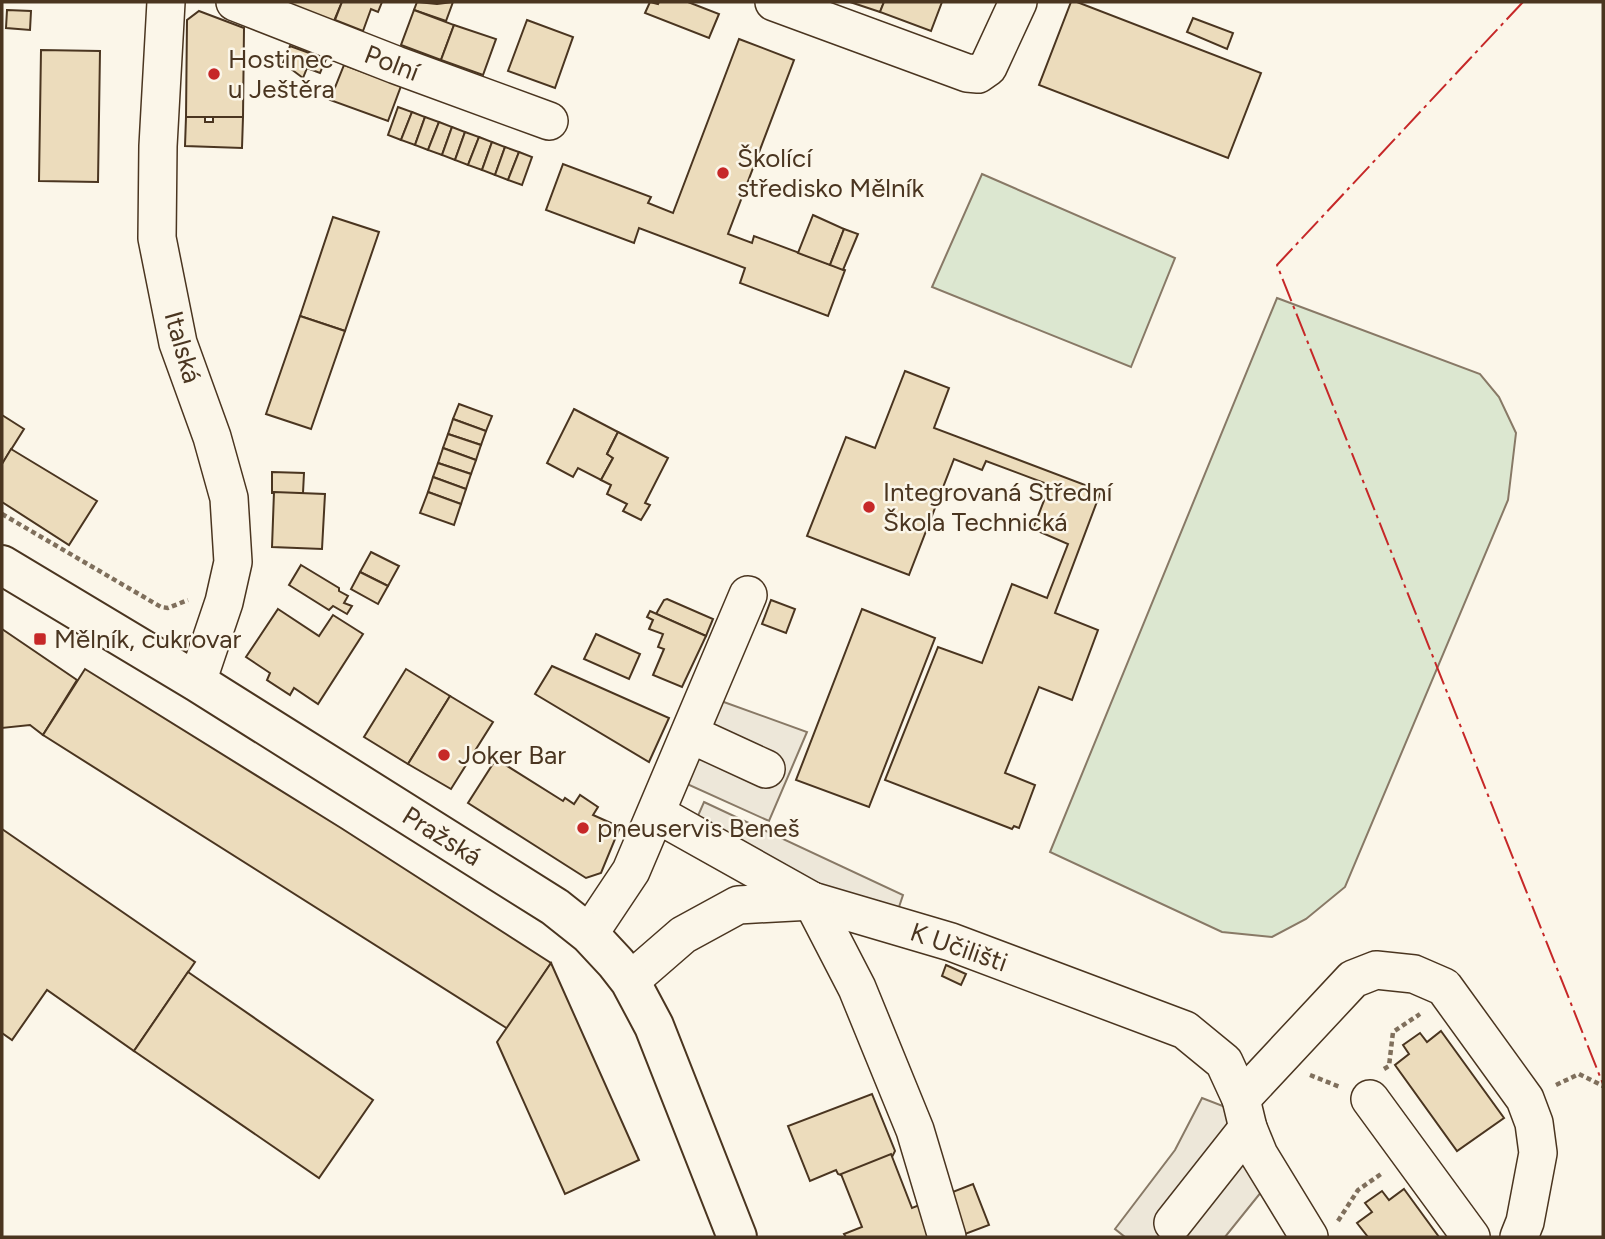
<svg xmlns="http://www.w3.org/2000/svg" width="1605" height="1239" viewBox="0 0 1605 1239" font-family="Figtree,sans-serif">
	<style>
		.green { fill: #dce7d0; stroke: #887966; stroke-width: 2 }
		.parking { fill: #ede7d9; stroke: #887966; stroke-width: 2 }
		.building { fill: #ecdcbc; stroke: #4a3520; stroke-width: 2 }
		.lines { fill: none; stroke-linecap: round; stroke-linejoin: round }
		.minor-casing { stroke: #4a3520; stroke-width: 40 }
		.major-casing { stroke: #4a3520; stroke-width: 42 }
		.path { stroke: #7f6f5c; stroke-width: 4.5; stroke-dasharray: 5 3.5; stroke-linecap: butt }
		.minor { stroke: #fbf6e9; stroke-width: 37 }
		.major { stroke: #fbf6e9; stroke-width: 38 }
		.power { stroke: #c62828; stroke-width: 2; stroke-dasharray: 24 5 3.5 5; stroke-linecap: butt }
		.poi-dot { fill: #c62828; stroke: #fbf6e9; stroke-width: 2.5 }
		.labels { text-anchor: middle; stroke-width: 5; stroke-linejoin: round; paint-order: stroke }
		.poi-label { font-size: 26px; fill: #4a3520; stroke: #fbf6e9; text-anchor: start }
		.street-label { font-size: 26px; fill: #4a3520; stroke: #fbf6e9 }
	</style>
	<rect width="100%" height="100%" fill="#fbf6e9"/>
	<g class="green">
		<polygon points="982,174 1175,258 1131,367 932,287"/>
		<polygon points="1277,298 1480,374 1499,397 1516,433 1508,500 1345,887 1306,919 1272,937 1222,932 1050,852"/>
	</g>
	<g class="parking">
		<polygon points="721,701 807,732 769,821 687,784"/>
		<polygon points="704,802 903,895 893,925 690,834"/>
		<polygon points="1202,1098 1228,1108 1262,1191 1225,1237 1125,1237 1115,1229 1175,1150"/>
	</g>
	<g class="building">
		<polygon points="283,2 342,2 334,21"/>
		<polygon points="342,2 382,2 378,12 371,9 363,31 335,20"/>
		<polygon points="417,2 437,4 453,2 446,21 414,10"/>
		<polygon points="650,2 658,4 659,2 688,2 719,14 709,38 645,13"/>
		<polygon points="850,2 884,2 880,12"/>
		<polygon points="884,2 942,2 931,31 880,12"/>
		<polygon points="1071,2 1077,2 1261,73 1228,158 1039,85"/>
		<polygon points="7,10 31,11 30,30 6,28"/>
		<polygon points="414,10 454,25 441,60 401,45"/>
		<polygon points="199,11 244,28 243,117 186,117 187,20"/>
		<polygon points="1193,18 1233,33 1227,49 1187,32"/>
		<polygon points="527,20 573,37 555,88 508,71"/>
		<polygon points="454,25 496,39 483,75 441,60"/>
		<polygon points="739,39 794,60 728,234 752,243 754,236 845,270 828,316 740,283 745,268 639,228 634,243 546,210 563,164 651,197 648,203 673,213"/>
		<polygon points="290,46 326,59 320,73 307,68 303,78 283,63"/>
		<polygon points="41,50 100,51 98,182 39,181"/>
		<polygon points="344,65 401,86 388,121 330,100"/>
		<polygon points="398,107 412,112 401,140 388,135"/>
		<polygon points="412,112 425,117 415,145 401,140"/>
		<polygon points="186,117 205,117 205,122 213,122 213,117 243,117 242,148 185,146"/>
		<polygon points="425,117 439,122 428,150 415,145"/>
		<polygon points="439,122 452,127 442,155 428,150"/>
		<polygon points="452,127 465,132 455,160 442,155"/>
		<polygon points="465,132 479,137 468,165 455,160"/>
		<polygon points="479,137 492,142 482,170 468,165"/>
		<polygon points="492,142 505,147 495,175 482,170"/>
		<polygon points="505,147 519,152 508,180 495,175"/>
		<polygon points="519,152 532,157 522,185 508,180"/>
		<polygon points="813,215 844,229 830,265 798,253"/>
		<polygon points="333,217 379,232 345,331 300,316"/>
		<polygon points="844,229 858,234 843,270 830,265"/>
		<polygon points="300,316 345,331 311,429 266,414"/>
		<polygon points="905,371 949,388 934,428 1101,491 1055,613 1098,630 1072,700 1039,687 1005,773 1035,785 1019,828 1014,826 1012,829 885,780 938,647 982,663 1012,584 1047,598 1068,544 1033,529 1050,485 986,461 982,470 954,459 909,575 807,536 846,437 875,448"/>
		<polygon points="459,404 492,416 486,431 453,419"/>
		<polygon points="574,409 618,432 607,454 613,458 601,480 578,468 573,477 547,463"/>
		<polygon points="2,415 24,429 2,464"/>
		<polygon points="453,419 486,431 481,445 448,434"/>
		<polygon points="618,432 668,458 645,503 650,505 641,520 623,511 627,504 607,494 611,485 601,480 613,458 607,454"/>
		<polygon points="448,434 481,445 476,460 443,448"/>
		<polygon points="443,448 476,460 471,474 438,463"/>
		<polygon points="11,449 97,501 69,545 2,502 2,464"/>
		<polygon points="438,463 471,474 466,489 433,477"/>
		<polygon points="272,472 304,473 303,493 272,493"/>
		<polygon points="433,477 466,489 461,504 428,492"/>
		<polygon points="274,492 325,494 322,549 272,547"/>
		<polygon points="428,492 461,504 454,525 420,513"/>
		<polygon points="371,552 399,566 388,586 360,572"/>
		<polygon points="301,565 339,588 339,591 348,596 344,603 352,606 347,614 333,606 329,610 289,585"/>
		<polygon points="360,572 388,586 378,604 351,589"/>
		<polygon points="667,599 713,619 706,636 656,614 664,600"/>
		<polygon points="771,600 795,609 786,633 762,624"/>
		<polygon points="278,609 319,636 333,615 363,634 318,704 294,688 290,695 267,680 270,673 246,657"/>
		<polygon points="862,609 935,638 869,807 796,780"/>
		<polygon points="650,611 706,636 682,687 653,675 664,649 658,647 663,634 649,629 653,620 647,617"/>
		<polygon points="2,629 77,680 43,735 30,725 2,728"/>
		<polygon points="596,634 640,654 629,679 584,659"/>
		<polygon points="552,666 669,718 649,762 535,694"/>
		<polygon points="85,669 341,828 551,963 508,1029 43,735"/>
		<polygon points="406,669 450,696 408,764 364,737"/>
		<polygon points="450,696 493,722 451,789 408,764"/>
		<polygon points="496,759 563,801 565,798 574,804 580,795 598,807 593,815 620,827 601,873 586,878 468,803"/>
		<polygon points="2,829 195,962 134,1051 47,990 12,1040 2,1033"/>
		<polygon points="551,963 639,1160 565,1194 497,1042"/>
		<polygon points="946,965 966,974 961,985 942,976"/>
		<polygon points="188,972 373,1100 319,1178 134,1051"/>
		<polygon points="1441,1031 1504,1118 1457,1151 1395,1065 1409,1054 1403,1045 1420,1033 1427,1042"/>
		<polygon points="872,1094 895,1151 891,1159 846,1177 838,1174 836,1170 810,1181 788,1126"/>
		<polygon points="891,1154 912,1208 973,1184 989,1225 957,1237 846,1237 844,1234 862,1227 841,1174"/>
		<polygon points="1404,1189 1439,1237 1368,1237 1357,1223 1372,1212 1365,1203 1382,1191 1389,1200"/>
	</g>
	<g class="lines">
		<defs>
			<g id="minor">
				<polyline points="166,2 158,146 157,238 178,343 212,437 229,498 233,562 224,602 197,682"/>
				<polyline points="235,2 396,65 549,121"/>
				<polyline points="774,2 967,73 978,74 988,67 1018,2"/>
				<polyline points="690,734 766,769"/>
				<polyline points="657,814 812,901 951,942 1185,1030 1224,1062 1241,1099 1248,1128 1259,1155 1309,1237"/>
				<polyline points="812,901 857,988 915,1130 947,1237"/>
				<polyline points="589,934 631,871 748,595"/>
				<polyline points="630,981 683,935 738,905 812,901"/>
				<polyline points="1241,1099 1353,979 1376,970 1414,974 1444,987 1525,1099 1534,1123 1538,1153 1525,1222 1519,1237"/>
				<polyline points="1370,1099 1471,1237"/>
				<polyline points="1173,1223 1248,1128"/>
			</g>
			<polyline id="major" points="2,565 197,682 555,907 589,934 616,963 630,981 654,1026 737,1237"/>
		</defs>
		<use href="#minor" class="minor-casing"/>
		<use href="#major" class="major-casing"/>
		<g class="path">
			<polyline points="2,514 161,607 168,608 188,600"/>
			<polyline points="1384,1069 1389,1066 1393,1032 1420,1014"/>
			<polyline points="1310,1075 1340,1087"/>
			<polyline points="1556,1085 1579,1074 1603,1086"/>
			<polyline points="1338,1221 1358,1190 1381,1174"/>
		</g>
		<use href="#minor" class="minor"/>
		<use href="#major" class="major"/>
		<polyline class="power" points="1523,2 1277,265 1603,1084"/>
	</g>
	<g class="poi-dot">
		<circle cx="214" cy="74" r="7"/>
		<circle cx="723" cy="173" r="7"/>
		<circle cx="869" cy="507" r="7"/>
		<rect x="33" y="632" width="14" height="14" rx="3.5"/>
		<circle cx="444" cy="755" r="7"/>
		<circle cx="583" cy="828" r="7"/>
	</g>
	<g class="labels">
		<g class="poi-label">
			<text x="228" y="68">Hostinec<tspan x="228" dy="30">u Ještěra</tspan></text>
			<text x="737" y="167">Školící<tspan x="737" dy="30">středisko Mělník</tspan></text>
			<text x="883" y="501">Integrovaná Střední<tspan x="883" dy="30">Škola Technická</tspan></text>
			<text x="54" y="648">Mělník, cukrovar</text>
			<text x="458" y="764">Joker Bar</text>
			<text x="597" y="837">pneuservis Beneš</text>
		</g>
		<g class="street-label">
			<text transform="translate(392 63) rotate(21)" y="9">Polní</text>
			<text transform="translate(183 347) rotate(74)" y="9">Italská</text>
			<text transform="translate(442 836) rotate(32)" y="9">Pražská</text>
			<text transform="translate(959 947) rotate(19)" y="9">K Učilišti</text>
		</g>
	</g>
	<rect width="1605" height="1239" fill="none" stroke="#4a3520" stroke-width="7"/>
</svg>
